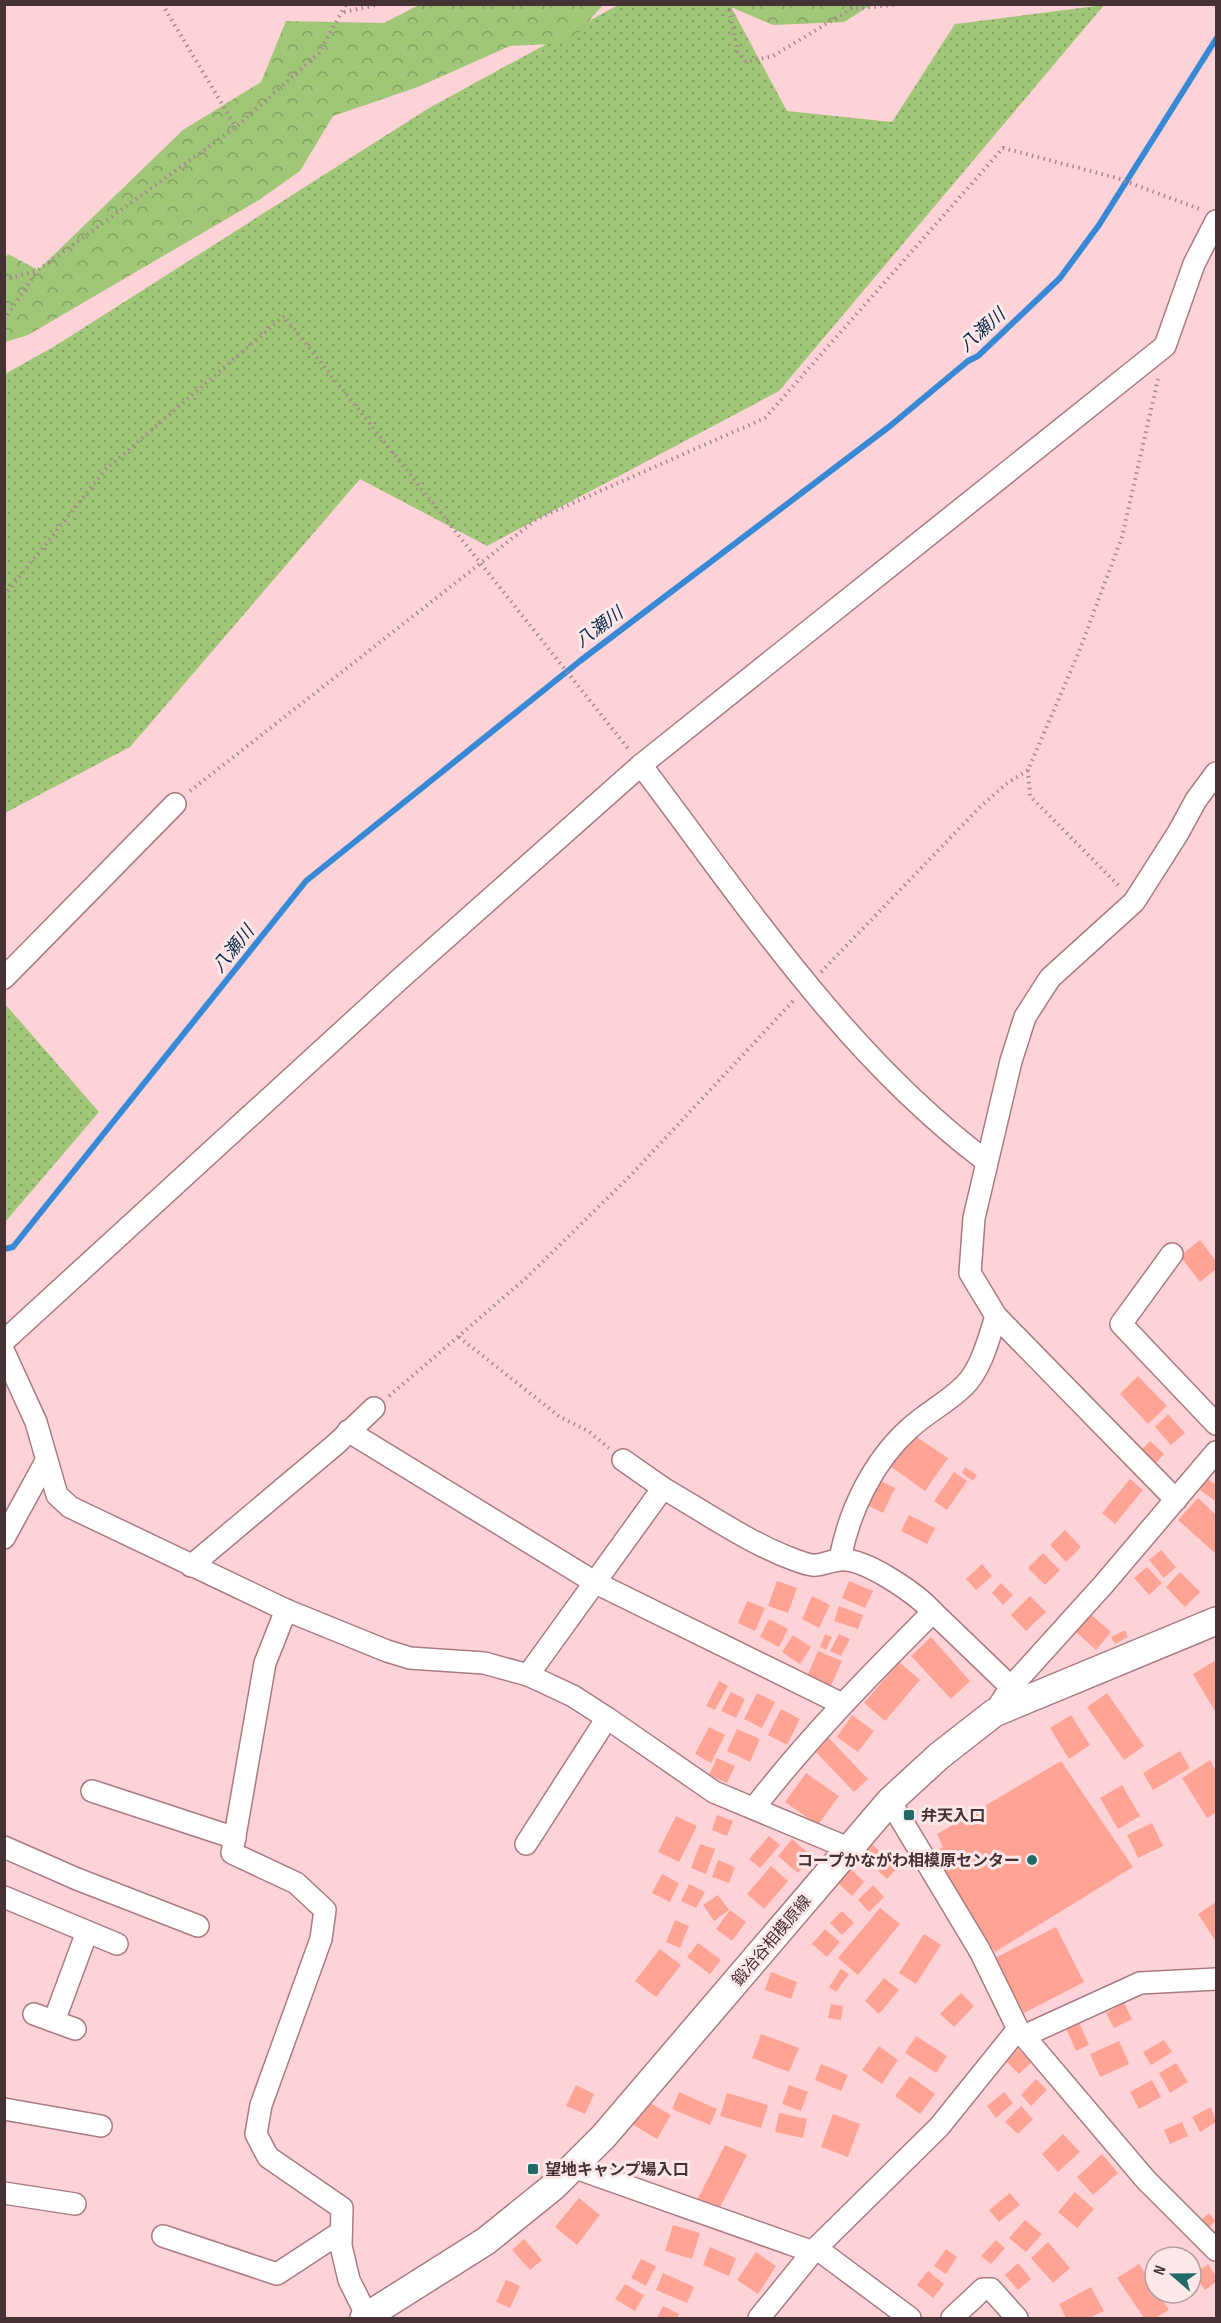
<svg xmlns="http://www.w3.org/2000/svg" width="1221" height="2323" viewBox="0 0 1221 2323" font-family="'Sofia Sans Condensed','Noto Sans JP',sans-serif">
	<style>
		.grass { fill: url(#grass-dots) }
		.forest { fill: url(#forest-crowns) }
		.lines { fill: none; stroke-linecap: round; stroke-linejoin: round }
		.stream { stroke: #3889d5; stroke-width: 6 }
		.building { fill: #ffa495 }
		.minor-casing { stroke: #a97b81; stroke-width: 24 }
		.major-casing { stroke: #a97b81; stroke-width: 30 }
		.path { stroke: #a8888d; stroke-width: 4; stroke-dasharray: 1.5 4.5; stroke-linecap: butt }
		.minor { stroke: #fff; stroke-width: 21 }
		.major { stroke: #fff; stroke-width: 27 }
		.poi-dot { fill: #206b67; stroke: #fce7e9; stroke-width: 2 }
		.labels { text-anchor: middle; stroke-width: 6; stroke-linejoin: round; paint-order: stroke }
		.poi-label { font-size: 16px; font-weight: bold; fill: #463235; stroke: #fce7e9; text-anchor: start }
		.street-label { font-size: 16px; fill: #463235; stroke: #fce7e9 }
		.water-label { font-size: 18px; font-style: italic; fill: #092a49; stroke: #fce7e9 }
	</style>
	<defs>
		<pattern id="grass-dots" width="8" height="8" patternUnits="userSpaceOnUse" patternTransform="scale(1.5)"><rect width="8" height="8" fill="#a0c678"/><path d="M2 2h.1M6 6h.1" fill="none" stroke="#84a163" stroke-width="1.8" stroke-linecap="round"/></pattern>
		<pattern id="forest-crowns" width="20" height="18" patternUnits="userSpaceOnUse" patternTransform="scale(1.5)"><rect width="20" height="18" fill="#a0c678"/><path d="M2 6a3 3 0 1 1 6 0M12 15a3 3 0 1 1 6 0" fill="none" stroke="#84a163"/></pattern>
	</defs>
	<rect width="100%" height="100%" fill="#fdd3d8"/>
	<g class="grass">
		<polygon points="618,5 730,5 787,111 892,122 955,24 1104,5 779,391 487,546 360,479 130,747 5,813 5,374 55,346 429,108"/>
		<polygon points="5,1004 99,1112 5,1222 4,1005"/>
	</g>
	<g class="forest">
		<polygon points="419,5 603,5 569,43 510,46 418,87 333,116 300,171 259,200 28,335 5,342 4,261 8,254 38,270 183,130 261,82 286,21 384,23"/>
		<polygon points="726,5 871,5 844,22 773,25"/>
	</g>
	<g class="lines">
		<polyline class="stream" points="4,1249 13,1247 306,881 580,661 890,426 968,361 978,356 1060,278 1099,225 1216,39"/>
	</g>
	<g class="building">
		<polygon points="1200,1240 1216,1261 1216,1269 1200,1282 1180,1256"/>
		<polygon points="1138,1376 1167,1406 1148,1424 1120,1394"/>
		<polygon points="1168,1414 1185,1433 1171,1445 1155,1427"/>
		<polygon points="912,1434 948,1458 925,1491 890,1466"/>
		<polygon points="1150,1441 1164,1454 1153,1466 1139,1453"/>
		<polygon points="965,1467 977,1475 973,1481 962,1473"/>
		<polygon points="954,1472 967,1481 947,1510 934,1501"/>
		<polygon points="1130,1479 1143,1490 1115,1524 1102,1513"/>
		<polygon points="1208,1479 1216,1485 1215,1501 1200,1490"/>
		<polygon points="879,1480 895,1488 883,1513 867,1505"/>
		<polygon points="1198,1498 1216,1515 1216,1554 1178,1520"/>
		<polygon points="909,1515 935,1528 927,1544 901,1531"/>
		<polygon points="1065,1530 1081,1547 1066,1562 1050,1545"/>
		<polygon points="1161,1550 1176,1567 1164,1578 1149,1560"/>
		<polygon points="1043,1553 1060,1570 1045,1585 1028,1568"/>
		<polygon points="982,1564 992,1576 976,1590 966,1579"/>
		<polygon points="1147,1567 1162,1583 1149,1595 1134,1578"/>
		<polygon points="1180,1572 1200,1592 1185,1607 1166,1587"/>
		<polygon points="777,1581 797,1588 788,1613 768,1606"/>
		<polygon points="849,1581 873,1591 865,1608 842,1598"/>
		<polygon points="1001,1583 1013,1595 1003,1605 992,1593"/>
		<polygon points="812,1596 830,1605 819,1628 802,1619"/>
		<polygon points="1030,1596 1046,1612 1026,1631 1011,1615"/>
		<polygon points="747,1601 765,1608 755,1631 738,1623"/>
		<polygon points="839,1606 863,1615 858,1629 834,1621"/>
		<polygon points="1089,1613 1111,1632 1096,1650 1074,1630"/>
		<polygon points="769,1619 788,1629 779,1647 760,1637"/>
		<polygon points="1125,1630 1128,1637 1115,1644 1111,1637"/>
		<polygon points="825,1634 832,1637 826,1650 820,1647"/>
		<polygon points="839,1634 850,1639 841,1656 830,1651"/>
		<polygon points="793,1635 811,1647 800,1664 782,1652"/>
		<polygon points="931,1637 970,1681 951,1699 911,1656"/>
		<polygon points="818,1651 842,1661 830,1688 806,1678"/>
		<polygon points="1216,1660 1216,1713 1193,1674"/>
		<polygon points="899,1662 920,1680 885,1721 864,1703"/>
		<polygon points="719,1681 728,1686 715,1710 706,1706"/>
		<polygon points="731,1692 745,1699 736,1718 721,1711"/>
		<polygon points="757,1693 775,1702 762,1728 744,1719"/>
		<polygon points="1107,1693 1144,1746 1124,1760 1087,1707"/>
		<polygon points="781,1709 800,1719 787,1745 768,1735"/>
		<polygon points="852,1715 874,1731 858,1752 837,1737"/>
		<polygon points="1071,1715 1090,1745 1069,1759 1050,1728"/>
		<polygon points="709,1727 725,1735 711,1763 695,1754"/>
		<polygon points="737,1729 760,1739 750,1762 727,1751"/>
		<polygon points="827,1736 868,1779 854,1792 813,1749"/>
		<polygon points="1180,1751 1190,1768 1153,1790 1143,1773"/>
		<polygon points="717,1758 735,1766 727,1783 709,1775"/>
		<polygon points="1210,1760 1216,1771 1216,1813 1207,1818 1182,1778"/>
		<polygon points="1061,1761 1133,1867 995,1952 932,1853 943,1847 937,1834"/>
		<polygon points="806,1773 839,1796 818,1825 785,1802"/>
		<polygon points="1122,1785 1140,1816 1118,1829 1100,1798"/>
		<polygon points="717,1815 733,1821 727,1836 712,1830"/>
		<polygon points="676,1816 697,1826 679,1862 658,1852"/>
		<polygon points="1152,1823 1163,1846 1138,1858 1127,1835"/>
		<polygon points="769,1836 780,1845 760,1868 749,1859"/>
		<polygon points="792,1839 812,1856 798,1873 778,1856"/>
		<polygon points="869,1842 882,1853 869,1868 857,1857"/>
		<polygon points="700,1844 715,1849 706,1874 691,1868"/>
		<polygon points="894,1853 903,1862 887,1879 878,1871"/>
		<polygon points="718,1860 735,1867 729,1883 712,1877"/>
		<polygon points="771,1866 788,1881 764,1909 747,1894"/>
		<polygon points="851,1869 864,1882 852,1896 838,1883"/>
		<polygon points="662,1874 679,1883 670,1902 652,1893"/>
		<polygon points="689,1884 705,1892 696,1908 681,1901"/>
		<polygon points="873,1885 884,1897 869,1912 858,1900"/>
		<polygon points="718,1895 729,1910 714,1921 703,1905"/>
		<polygon points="1216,1902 1216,1942 1198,1914"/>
		<polygon points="880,1908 900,1924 858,1975 838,1958"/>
		<polygon points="730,1910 746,1922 732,1941 716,1929"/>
		<polygon points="842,1911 854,1923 842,1935 830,1923"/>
		<polygon points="675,1920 689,1926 680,1948 666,1942"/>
		<polygon points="1056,1927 1084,1982 1024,2013 995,1958"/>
		<polygon points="825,1929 840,1942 827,1957 812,1944"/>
		<polygon points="924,1934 941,1945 916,1984 899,1973"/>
		<polygon points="698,1943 721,1960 710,1974 687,1957"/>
		<polygon points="660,1949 681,1965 656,1997 635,1981"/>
		<polygon points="841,1969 849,1974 836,1992 829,1987"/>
		<polygon points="771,1972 797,1982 791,1999 765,1990"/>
		<polygon points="884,1978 899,1990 879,2014 865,2001"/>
		<polygon points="961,1993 974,2006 954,2027 940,2014"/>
		<polygon points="1124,2003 1132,2019 1114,2028 1106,2013"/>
		<polygon points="831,2004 843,2006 841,2020 828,2018"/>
		<polygon points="1077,2018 1089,2045 1076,2051 1064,2024"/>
		<polygon points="761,2034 799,2048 789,2072 752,2058"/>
		<polygon points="916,2036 947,2056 936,2073 905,2053"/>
		<polygon points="1164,2040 1172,2052 1151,2065 1143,2052"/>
		<polygon points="1119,2041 1129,2064 1100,2077 1090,2054"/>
		<polygon points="879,2046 898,2060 882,2084 862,2070"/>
		<polygon points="1015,2046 1032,2062 1019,2074 1003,2058"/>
		<polygon points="1176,2063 1188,2082 1170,2093 1159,2073"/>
		<polygon points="821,2064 848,2075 841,2091 815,2080"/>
		<polygon points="910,2076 935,2094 920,2114 895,2096"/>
		<polygon points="1036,2079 1047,2090 1031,2106 1021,2095"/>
		<polygon points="1152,2080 1161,2097 1139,2109 1130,2092"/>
		<polygon points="576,2085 594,2094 585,2114 566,2106"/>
		<polygon points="789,2085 808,2092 801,2111 782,2104"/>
		<polygon points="679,2092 717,2109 710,2125 672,2109"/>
		<polygon points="1004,2092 1013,2103 996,2118 987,2106"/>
		<polygon points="727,2093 768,2105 761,2128 720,2116"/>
		<polygon points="645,2100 671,2115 657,2139 632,2124"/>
		<polygon points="1021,2106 1033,2119 1018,2134 1005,2122"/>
		<polygon points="1211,2107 1216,2122 1200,2132 1192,2117"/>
		<polygon points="779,2113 807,2119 803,2138 775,2132"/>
		<polygon points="833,2114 860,2124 848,2157 821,2147"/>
		<polygon points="1182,2122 1188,2136 1170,2144 1164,2130"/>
		<polygon points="1063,2134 1080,2152 1058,2172 1042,2154"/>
		<polygon points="725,2145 747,2155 717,2213 696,2202"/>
		<polygon points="1102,2154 1118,2173 1093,2195 1077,2177"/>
		<polygon points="1075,2192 1094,2209 1077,2228 1058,2212"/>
		<polygon points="1010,2193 1020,2205 999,2222 989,2210"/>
		<polygon points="579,2198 600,2215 577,2245 555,2227"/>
		<polygon points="1209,2213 1216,2221 1208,2228 1201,2220"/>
		<polygon points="1025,2220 1042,2234 1026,2252 1009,2238"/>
		<polygon points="673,2225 700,2233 692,2259 665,2251"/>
		<polygon points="524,2239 542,2260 530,2270 512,2250"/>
		<polygon points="996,2240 1005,2248 991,2264 981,2256"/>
		<polygon points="1048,2242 1070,2268 1053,2283 1031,2258"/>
		<polygon points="710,2247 736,2258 729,2276 703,2265"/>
		<polygon points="946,2249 957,2257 946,2274 934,2266"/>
		<polygon points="756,2252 776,2266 758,2294 737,2280"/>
		<polygon points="641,2259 656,2266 646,2286 631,2278"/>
		<polygon points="1018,2263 1031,2279 1018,2290 1005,2275"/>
		<polygon points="1139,2264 1155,2288 1155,2293 1158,2293 1169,2310 1155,2318 1144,2318 1117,2278"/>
		<polygon points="1208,2264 1216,2276 1216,2282 1205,2290 1194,2274"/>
		<polygon points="928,2271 944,2284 933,2298 917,2285"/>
		<polygon points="663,2273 694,2287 687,2303 656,2290"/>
		<polygon points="506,2280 520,2286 510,2308 496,2302"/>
		<polygon points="625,2284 644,2295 635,2311 615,2299"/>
		<polygon points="1091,2287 1104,2311 1089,2318 1066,2318 1059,2304"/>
		<polygon points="663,2306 679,2314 677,2318 657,2318"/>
	</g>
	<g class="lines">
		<defs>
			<g id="minor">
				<path d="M641 765C746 904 845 1055 986 1161"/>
				<polyline points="4,978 175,804"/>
				<polyline points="1172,1254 1121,1324 1216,1424"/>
				<polyline points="996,1316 1176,1500"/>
				<polyline points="4,1341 401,978 641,765 1165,346 1194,264 1216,221"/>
				<polyline points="4,1352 36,1422 57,1495 70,1507 286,1610 387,1651 410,1658 484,1663 528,1675 573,1696 607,1718 714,1792 848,1848"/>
				<polyline points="348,1431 596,1583 842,1704"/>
				<polyline points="623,1460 663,1488"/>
				<polyline points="4,1538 45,1463"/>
				<path d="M840 1559C849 1511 873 1461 910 1428 926 1413 948 1402 964 1386 981 1370 989 1338 996 1316L970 1273 974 1218 1011 1061 1025 1017 1050 978 1134 902 1178 833 1196 800 1216 773"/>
				<polyline points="191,1566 336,1444 374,1408"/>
				<polyline points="286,1610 265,1663 232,1853 296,1883 325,1910 321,1939 261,2105 256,2134 268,2157 342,2208 341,2246 349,2280 367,2316"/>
				<polyline points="933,1612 1011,1687"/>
				<path d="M528 1675 663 1488C706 1513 749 1543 795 1560 821 1570 818 1563 839 1560 864 1557 917 1594 933 1612 870 1675 809 1737 754 1808"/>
				<polyline points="994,1713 1011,1687 1104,1584 1216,1452"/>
				<polyline points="92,1791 235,1838"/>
				<polyline points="526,1844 607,1718"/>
				<polyline points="4,1847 77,1879 198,1926"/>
				<polyline points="4,1897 117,1944"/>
				<polyline points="34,2014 75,2029"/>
				<polyline points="54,2021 87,1932"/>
				<polyline points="1018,2029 1146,2180 1216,2250"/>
				<polyline points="1026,2035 1140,1983 1216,1979"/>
				<polyline points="4,2109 101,2126"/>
				<polyline points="573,2167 813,2252"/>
				<polyline points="4,2193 75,2204"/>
				<polyline points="163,2236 277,2274 341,2232"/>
				<polyline points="816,2248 910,2318"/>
				<polyline points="759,2318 816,2248 939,2127 1018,2029 980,1951 890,1801"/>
				<polyline points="952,2318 983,2289 991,2289 1017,2318"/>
			</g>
			<polyline id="major" points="364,2318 486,2241 554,2186 604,2136 890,1801 939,1756 994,1713 1216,1621"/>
		</defs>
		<use href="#minor" class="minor-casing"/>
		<use href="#major" class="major-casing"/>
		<g class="path">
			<polyline points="162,4 236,127"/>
			<polyline points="728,4 738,52 746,62 773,56 851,9 902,4"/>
			<polyline points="344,12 381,4"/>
			<polyline points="4,280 38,270 236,127 319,53 346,4"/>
			<polyline points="4,320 37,271"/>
			<polyline points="4,596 106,469 284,316 630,751"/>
			<polyline points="1028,770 1030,796 1121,888"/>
			<polyline points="190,791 537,519 765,418 1003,148 1117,178 1202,210"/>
			<polyline points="821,972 979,808 1006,784 1028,770 1078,654 1122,537 1158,379"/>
			<polyline points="459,1337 560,1417 588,1431 609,1448"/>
			<polyline points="389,1396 525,1279 631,1175 795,999"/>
		</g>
		<use href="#minor" class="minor"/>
		<use href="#major" class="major"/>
	</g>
	<g class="poi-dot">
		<rect x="903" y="1809" width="12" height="12" rx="3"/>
		<circle cx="1032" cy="1860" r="6"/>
		<rect x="527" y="2163" width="12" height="12" rx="3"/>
	</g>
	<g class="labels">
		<g class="poi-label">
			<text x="921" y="1821">弁天入口</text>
			<text x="1020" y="1866" text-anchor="end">コープかながわ相模原センター</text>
			<text x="545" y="2175">望地キャンプ場入口</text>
		</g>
		<g class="street-label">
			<text transform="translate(771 1940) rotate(-50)" y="6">鍛冶谷相模原線</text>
		</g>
		<g class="water-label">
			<text transform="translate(982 330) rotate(-42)" y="6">八瀬川</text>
			<text transform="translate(599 627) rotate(-37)" y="6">八瀬川</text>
			<text transform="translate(233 949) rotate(-51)" y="6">八瀬川</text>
		</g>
	</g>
	<rect width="1221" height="2323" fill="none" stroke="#463235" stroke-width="12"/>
	<g transform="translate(1173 2275) rotate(290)"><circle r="28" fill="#fce7e9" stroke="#b39fa1" stroke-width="1.5"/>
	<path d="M0-4.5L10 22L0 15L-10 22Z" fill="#206b67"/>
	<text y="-9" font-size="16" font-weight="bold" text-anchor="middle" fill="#463235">N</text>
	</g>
</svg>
